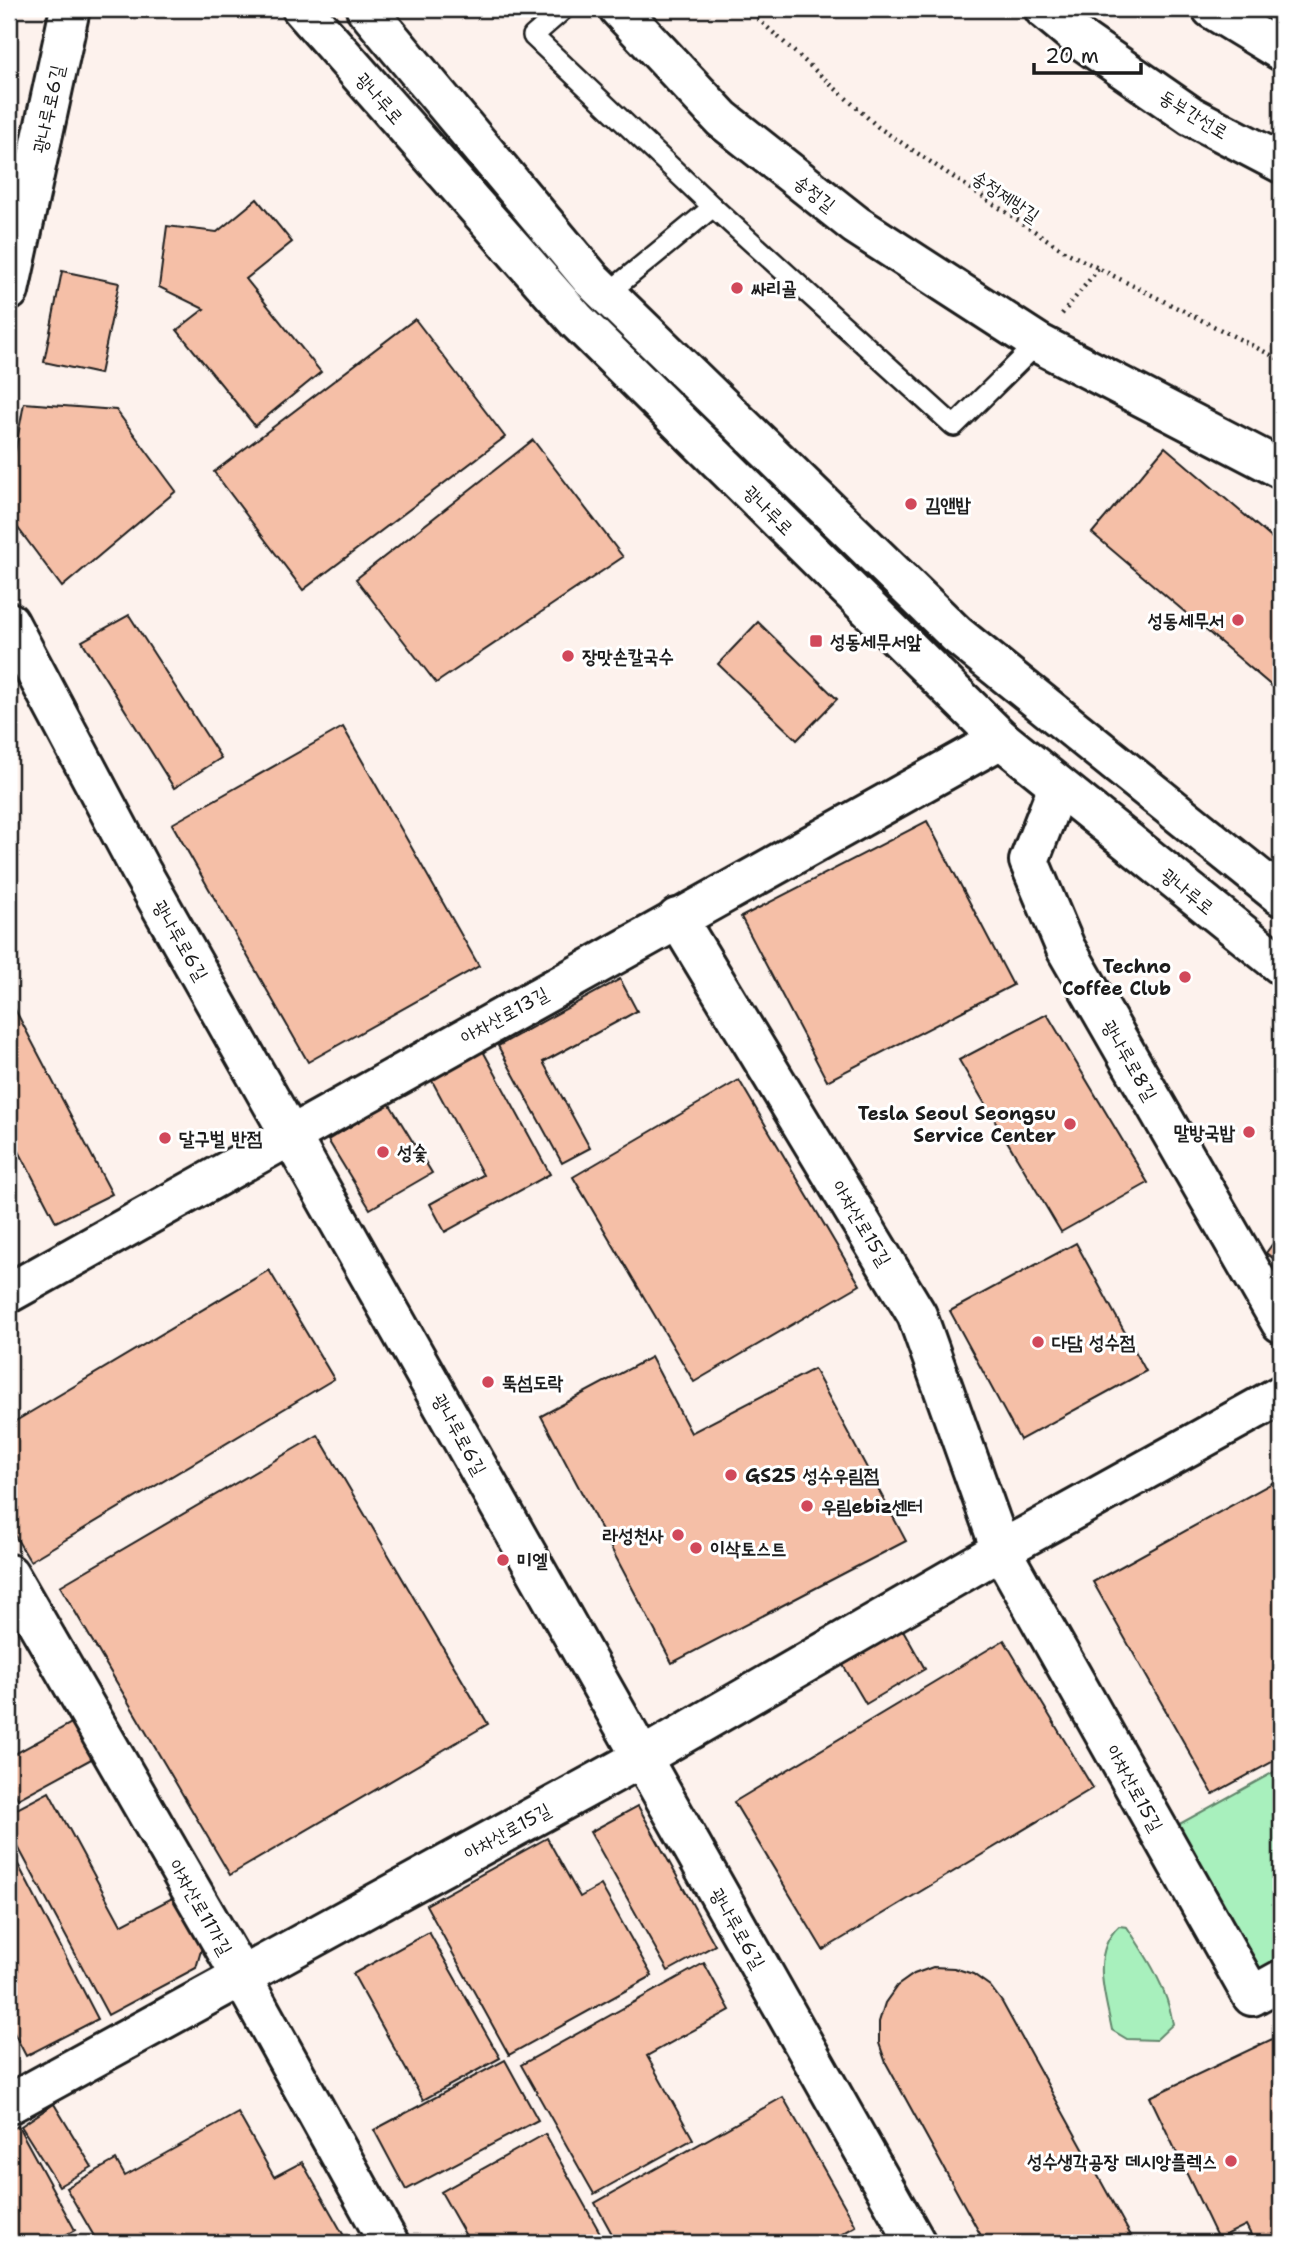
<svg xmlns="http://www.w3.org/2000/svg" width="1290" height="2252" viewBox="0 0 1290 2252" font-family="'Shantell Sans','Poor Story',sans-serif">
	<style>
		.green { fill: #a8f0bd; stroke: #62866c; stroke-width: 2 }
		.building { fill: #f5bfa7; stroke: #1c1c1c; stroke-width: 2 }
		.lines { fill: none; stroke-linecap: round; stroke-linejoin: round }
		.lane-casing { stroke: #1c1c1c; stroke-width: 24 }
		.street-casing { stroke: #1c1c1c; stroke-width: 44 }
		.secondary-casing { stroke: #1c1c1c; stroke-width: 44 }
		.highway-casing { stroke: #1c1c1c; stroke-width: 44 }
		.path { stroke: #1c1c1c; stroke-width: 4.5; stroke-dasharray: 2 5; stroke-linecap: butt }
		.lane { stroke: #fff; stroke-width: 19 }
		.street { stroke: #fff; stroke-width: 38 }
		.secondary { stroke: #fff; stroke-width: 38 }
		.highway { stroke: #fff; stroke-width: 38 }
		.poi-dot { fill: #d1495b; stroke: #fff; stroke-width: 2.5 }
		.labels { text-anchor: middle; stroke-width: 6; stroke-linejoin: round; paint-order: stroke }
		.street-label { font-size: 19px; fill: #1c1c1c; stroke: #fff }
		.poi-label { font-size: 19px; font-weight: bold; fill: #1c1c1c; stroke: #fff; text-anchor: start }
	</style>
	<rect width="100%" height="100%" fill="#fdf2ed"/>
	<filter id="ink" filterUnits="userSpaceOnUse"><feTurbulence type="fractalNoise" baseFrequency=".0143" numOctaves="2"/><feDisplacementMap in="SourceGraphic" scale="14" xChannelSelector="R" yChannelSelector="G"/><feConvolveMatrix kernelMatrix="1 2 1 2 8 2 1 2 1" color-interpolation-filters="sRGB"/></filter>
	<g filter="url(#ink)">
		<g class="green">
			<polygon points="1281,1768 1281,1970 1262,1981 1176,1826"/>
			<path d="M1119 1926 1127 1927C1147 1957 1167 1987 1173 2024L1156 2040 1127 2039 1112 2030C1105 1995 1090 1953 1119 1926Z"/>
		</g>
		<g class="building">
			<polygon points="257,199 292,242 246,279 321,372 255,426 177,330 204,309 159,287 167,226 217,232"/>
			<polygon points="62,271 119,283 100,374 44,362"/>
			<polygon points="415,319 505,437 303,590 214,472"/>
			<polygon points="24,403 116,410 176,491 62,587 9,516 9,485"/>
			<polygon points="533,440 623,557 436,683 356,579"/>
			<polygon points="1165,447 1281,546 1281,694 1092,533"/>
			<polygon points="129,615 221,758 174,788 82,641"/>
			<polygon points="758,622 837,699 797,740 718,664"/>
			<polygon points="343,727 479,966 308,1062 172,824"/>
			<polygon points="927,821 1013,985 827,1081 741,917"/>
			<polygon points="620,979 637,1011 543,1062 590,1148 562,1163 498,1046"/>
			<polygon points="9,998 112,1194 56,1222 9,1132"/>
			<polygon points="1047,1014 1148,1183 1061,1232 959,1060"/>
			<polygon points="483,1051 550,1174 445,1232 430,1204 483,1175 431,1079"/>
			<polygon points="739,1080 860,1285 694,1382 573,1177"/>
			<polygon points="389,1103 432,1173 370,1209 328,1140"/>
			<polygon points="1281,1232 1281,1264 1266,1253"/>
			<polygon points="1076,1243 1146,1371 1020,1440 950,1311"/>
			<polygon points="269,1270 334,1379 30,1561 9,1526 9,1425"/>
			<polygon points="651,1357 691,1433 814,1369 906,1541 672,1663 541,1416"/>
			<polygon points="318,1435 488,1724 230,1875 60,1586"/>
			<polygon points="1281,1478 1281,1757 1213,1794 1093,1582"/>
			<polygon points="903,1630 925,1669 866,1704 843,1665"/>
			<polygon points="1004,1640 1093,1788 823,1950 734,1802"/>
			<polygon points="75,1721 95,1757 18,1799 9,1783 9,1757"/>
			<polygon points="49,1792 121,1925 176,1896 202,1947 196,1968 108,2015 9,1830 9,1813"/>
			<polygon points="638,1806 715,1945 668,1971 590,1832"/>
			<polygon points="547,1838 580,1897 601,1885 652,1976 509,2055 426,1905"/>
			<polygon points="9,1847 98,2019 26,2056 9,2023"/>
			<polygon points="429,1932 500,2058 423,2100 353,1974"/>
			<polygon points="704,1963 730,2010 647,2056 693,2139 594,2194 521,2065"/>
			<polygon points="933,1967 954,1968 973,1974 990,1986 1002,2002 1135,2243 985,2243 886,2063 879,2043 879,2022 885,2003 897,1986 914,1974"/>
			<polygon points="1281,2035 1281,2243 1255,2243 1246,2225 1218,2239 1150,2097"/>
			<polygon points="505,2060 538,2120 406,2190 374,2130"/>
			<polygon points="783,2097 856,2226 826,2243 617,2243 595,2203"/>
			<polygon points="54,2104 92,2167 59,2186 21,2126"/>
			<polygon points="238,2113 274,2177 302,2162 348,2243 98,2243 66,2188 116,2160 125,2176"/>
			<polygon points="18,2126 75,2230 51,2243 9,2243 9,2131"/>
			<polygon points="545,2134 604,2240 598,2243 470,2243 441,2192"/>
		</g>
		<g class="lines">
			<defs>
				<g id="lane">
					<polyline points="564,9 533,36 713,207 954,426 1038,343"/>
					<polyline points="607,294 713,207"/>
				</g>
				<g id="street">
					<polyline points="619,9 722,119 856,225 1038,343 1281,469"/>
					<polyline points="9,291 70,9"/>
					<polyline points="9,622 141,871 916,2243"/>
					<polyline points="1058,786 1029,861 1066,949 1281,1323"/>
					<polyline points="677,918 917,1315 1001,1550 1252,1996 1281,1980"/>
					<polyline points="9,1293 1001,739"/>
					<polyline points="9,1574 241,1976 389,2243"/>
					<polyline points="9,2104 641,1758 1001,1550 1281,1395"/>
				</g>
				<g id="secondary">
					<polyline points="302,9 576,320 1001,739 1281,965"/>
					<polyline points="366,9 592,280 957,635 1281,896"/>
				</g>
				<g id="highway">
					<polyline points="1044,9 1080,39 1191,116 1281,163"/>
					<polyline points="1212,9 1281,51"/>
				</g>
			</defs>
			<use href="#lane" class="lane-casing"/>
			<use href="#street" class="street-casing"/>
			<use href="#secondary" class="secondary-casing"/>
			<use href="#highway" class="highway-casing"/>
			<g class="path">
				<polyline points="747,9 878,127 1066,252 1281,360"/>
				<polyline points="1062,314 1099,268"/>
			</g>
			<use href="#lane" class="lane"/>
			<use href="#street" class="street"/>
			<use href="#secondary" class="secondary"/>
			<use href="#highway" class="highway"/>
		</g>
	</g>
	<g class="poi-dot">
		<circle cx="737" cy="288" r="7"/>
		<circle cx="911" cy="504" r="7"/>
		<circle cx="1238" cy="620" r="7"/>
		<rect x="809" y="634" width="14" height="14" rx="3.5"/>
		<circle cx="568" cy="656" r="7"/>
		<circle cx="1185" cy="977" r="7"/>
		<circle cx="1070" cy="1124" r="7"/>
		<circle cx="1249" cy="1132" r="7"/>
		<circle cx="165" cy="1138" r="7"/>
		<circle cx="383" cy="1152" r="7"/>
		<circle cx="1038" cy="1342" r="7"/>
		<circle cx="488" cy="1382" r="7"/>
		<circle cx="731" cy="1475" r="7"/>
		<circle cx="807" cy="1506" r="7"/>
		<circle cx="678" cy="1535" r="7"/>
		<circle cx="696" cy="1548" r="7"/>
		<circle cx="503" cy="1560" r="7"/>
		<circle cx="1231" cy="2161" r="7"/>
	</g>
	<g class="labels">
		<g class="street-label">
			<text transform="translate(380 98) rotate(49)" y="7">광나루로</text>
			<text transform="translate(48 109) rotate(-78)" y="7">광나루로6길</text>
			<text transform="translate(1194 114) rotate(31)" y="7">동부간선로</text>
			<text transform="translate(815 193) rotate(38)" y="7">송정길</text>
			<text transform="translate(1006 196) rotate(34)" y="7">송정제방길</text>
			<text transform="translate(769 510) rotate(45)" y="7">광나루로</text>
			<text transform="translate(1188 891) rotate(39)" y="7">광나루로</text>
			<text transform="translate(181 940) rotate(60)" y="7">광나루로6길</text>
			<text transform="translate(504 1015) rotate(-29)" y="7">아차산로13길</text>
			<text transform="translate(1130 1060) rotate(60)" y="7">광나루로8길</text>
			<text transform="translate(862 1223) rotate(59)" y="7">아차산로15길</text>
			<text transform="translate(460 1434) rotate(61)" y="7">광나루로6길</text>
			<text transform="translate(1135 1788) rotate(61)" y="7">아차산로15길</text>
			<text transform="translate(507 1831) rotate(-29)" y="7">아차산로15길</text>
			<text transform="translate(201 1907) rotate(60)" y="7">아차산로11가길</text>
			<text transform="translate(738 1928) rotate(60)" y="7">광나루로6길</text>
		</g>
		<g class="poi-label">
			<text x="751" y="295">싸리골</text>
			<text x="925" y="511">김앤밥</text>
			<text x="1224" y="627" text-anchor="end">성동세무서</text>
			<text x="830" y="648">성동세무서앞</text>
			<text x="582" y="663">장맛손칼국수</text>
			<text x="1171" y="973" text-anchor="end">Techno<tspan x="1171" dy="22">Coffee Club</tspan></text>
			<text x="1056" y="1120" text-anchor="end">Tesla Seoul Seongsu<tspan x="1056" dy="22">Service Center</tspan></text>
			<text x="1235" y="1139" text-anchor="end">말방국밥</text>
			<text x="179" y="1145">달구벌 반점</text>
			<text x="397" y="1159">성숯</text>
			<text x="1052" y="1349">다담 성수점</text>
			<text x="502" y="1389">뚝섬도락</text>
			<text x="745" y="1482">GS25 성수우림점</text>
			<text x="821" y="1513">우림ebiz센터</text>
			<text x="664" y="1542" text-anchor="end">라성천사</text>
			<text x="710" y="1555">이삭토스트</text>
			<text x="517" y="1567">미엘</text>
			<text x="1217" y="2168" text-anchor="end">성수생각공장 데시앙플렉스</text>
		</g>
	</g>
	<rect width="1290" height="2252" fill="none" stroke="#fff" stroke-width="35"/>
	<rect x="18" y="18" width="1255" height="2217" fill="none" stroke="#1c1c1c" stroke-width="2.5" filter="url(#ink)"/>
	<path d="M1034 63v10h107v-10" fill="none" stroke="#1c1c1c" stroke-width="3.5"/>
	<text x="1045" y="63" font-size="21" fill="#1c1c1c" stroke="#ffffff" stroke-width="5" paint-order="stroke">20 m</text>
</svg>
